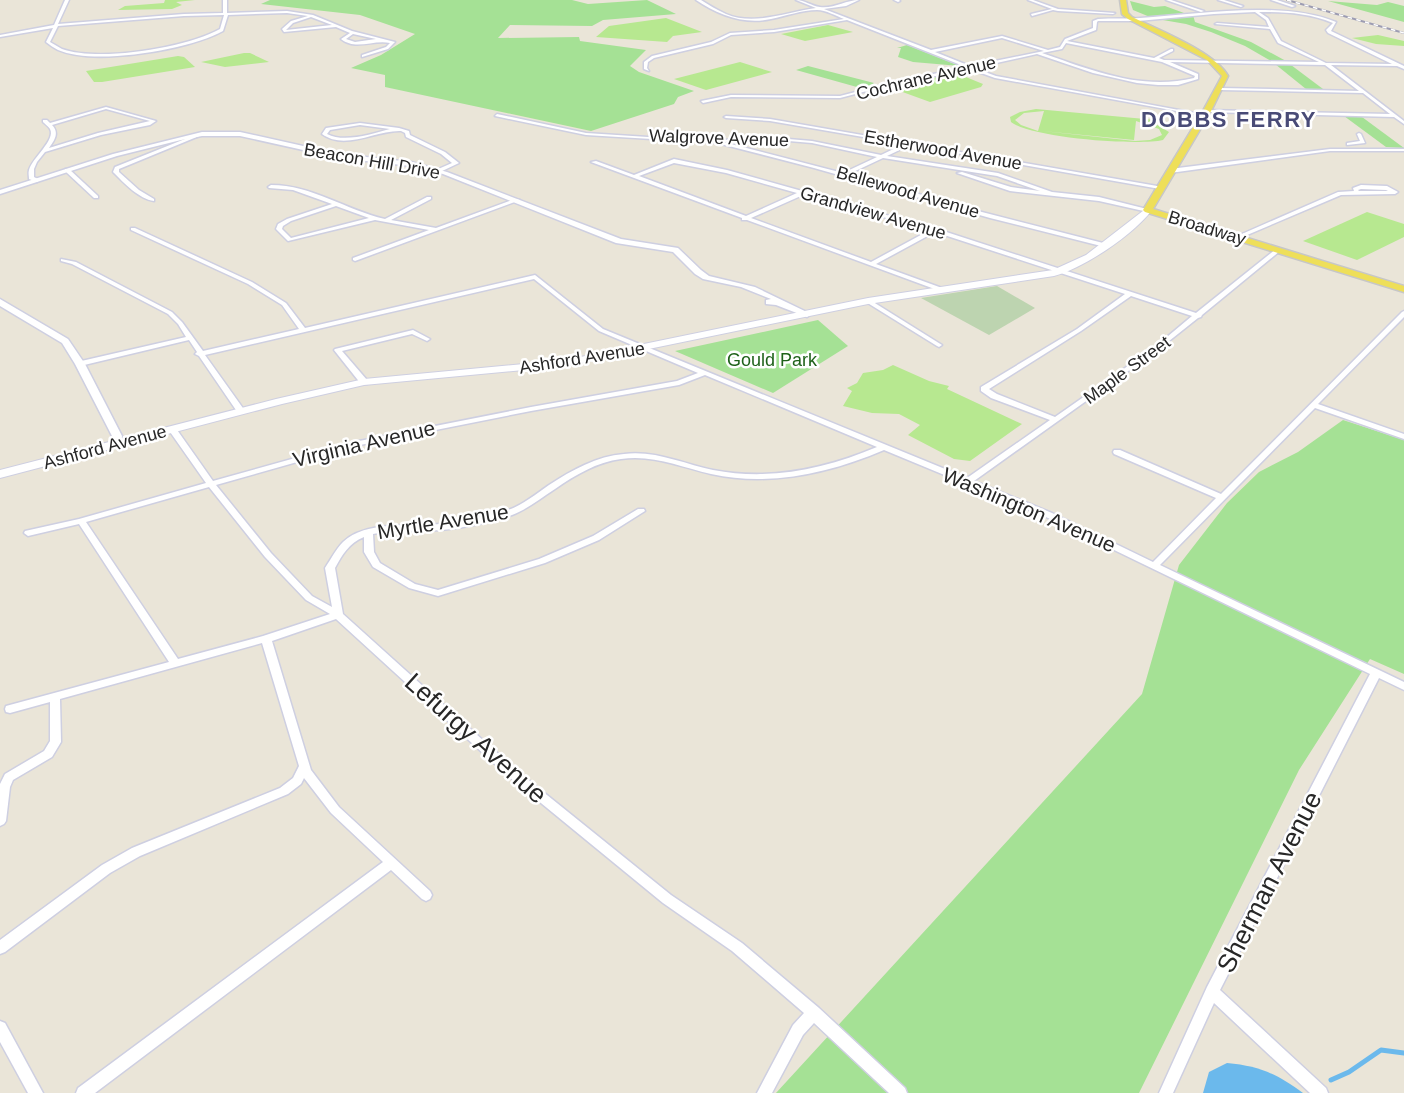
<svg xmlns="http://www.w3.org/2000/svg" width="1404" height="1093" viewBox="0 0 1404 1093" font-family="Helvetica,sans-serif">
	<style>
		.green { fill: #a5e195 }
		.cemetery { fill: #bdd4b0 }
		.pitch { fill: #b7e890; fill-rule: evenodd }
		.water { fill: #6bb9ec }
		.lines { fill: none; stroke-linecap: round; stroke-linejoin: round }
		.stream { stroke: #6bb9ec; stroke-width: 5 }
		.minor-casing { stroke: #cecfe1; stroke-width: 3 }
		.tertiary-casing { stroke: #cecfe1; stroke-width: 3 }
		.secondary-casing { stroke: #cecfe1; stroke-width: 2 }
		.primary-casing { stroke: #c7c7c7; stroke-width: 3 }
		.minor { fill: #fff; fill-rule: evenodd }
		.tertiary { fill: #fff; fill-rule: evenodd }
		.secondary { fill: #fff; fill-rule: evenodd }
		.primary { fill: #eedf59; fill-rule: evenodd }
		.rail-casing { stroke: #9c9cb2; stroke-width: 2 }
		.rail { stroke: #fff; stroke-width: 1.5; stroke-dasharray: 4.5; stroke-linecap: butt }
		.labels { text-anchor: middle; stroke-width: 5; stroke-linejoin: round; paint-order: stroke }
		.far-street-label { font-size: 18px; fill: #272727; stroke: #fff }
		.far-park-label { font-size: 18px; fill: #1f621a; stroke: #fff }
		.street-label { font-size: 21px; fill: #272727; stroke: #fff }
		.far-district-label { font-size: 22px; font-weight: bold; letter-spacing: 1.5px; fill: #494b77; stroke: #fff }
		.near-street-label { font-size: 26px; fill: #272727; stroke: #fff }
	</style>
	<rect width="100%" height="100%" fill="#eae5d8"/>
	<g class="green">
		<polygon points="270,0 572,0 588,4 647,0 676,14 603,20 592,26 510,25 498,38 579,37 580,41 646,50 630,66 639,72 694,91 678,97 674,104 591,131 385,87 385,75 351,68 381,55 415,34 360,15 261,4"/>
		<polygon points="1130,1 1154,7 1165,6 1184,13 1150,17 1133,10"/>
		<polygon points="1328,1 1377,5 1388,2 1404,6 1404,22"/>
		<polygon points="1193,15 1195,22 1251,42 1286,61 1271,61 1245,46 1211,32 1186,24 1157,19"/>
		<polygon points="907,45 960,66 913,62 898,57 901,48 897,48"/>
		<polygon points="1275,64 1291,65 1323,89 1306,89"/>
		<polygon points="808,66 874,83 864,89 796,70"/>
		<polygon points="1344,116 1362,117 1404,148 1386,147"/>
		<polygon points="818,320 848,346 773,393 675,351"/>
		<polygon points="1343,420 1404,440 1404,674 1370,659 1299,770 1139,1093 776,1093 1142,694 1179,565 1227,503 1259,472 1298,452"/>
	</g>
	<polygon class="cemetery" points="997,286 1035,308 989,335 921,298"/>
	<g class="pitch">
		<polygon points="165,0 195,0 176,2 182,5 172,9 118,10 125,6 164,3"/>
		<polygon points="666,18 702,32 673,36 667,42 596,37 609,26"/>
		<polygon points="828,25 853,32 805,41 781,34"/>
		<polygon points="1378,35 1404,41 1404,46 1376,44 1352,38"/>
		<polygon points="244,53 250,53 269,62 225,67 201,62"/>
		<polygon points="178,56 184,57 195,67 102,82 94,82 86,71"/>
		<polygon points="740,62 772,72 706,90 674,79"/>
		<polygon points="956,73 983,84 981,87 930,102 886,86"/>
		<path d="M1036 109 1156 120 1154 123 1169 132 1163 140C1137 146 1031 138 1011 122L1010 117 1020 112ZM1044 111 1038 131 1021 125 1015 120 1024 113ZM1136 121 1159 129 1162 135 1150 140 1135 141 1042 131 1134 140Z"/>
		<polygon points="1367,212 1404,224 1404,237 1357,260 1303,241"/>
		<polygon points="893,365 929,381 949,386 947,389 1022,424 970,461 954,459 908,435 920,425 899,414 872,413 843,406 852,391 847,388 857,383 863,373 883,370"/>
	</g>
	<path class="water" d="M1227 1063C1260 1066 1277 1074 1303 1093H1203L1209 1072Z"/>
	<g class="lines">
		<polyline class="stream" points="1331,1080 1349,1072 1381,1050 1404,1053"/>
		<defs>
			<g id="minor">
				<path d="M65 0H69L58 24 184 14 223 13V0H227V13L287 11 313 15 352 31 395 42 388 49 362 57V55L386 47 390 43C374 39 356 51 341 39L350 33 336 27 284 32 282 29 291 21 308 16 287 13 228 15 223 31C189 50 94 66 58 50 54 48 50 45 46 42L53 28 0 37V35L54 25ZM224 15 220 29C186 48 99 62 62 49 58 47 54 44 50 42L58 26 184 16ZM311 17 332 25 286 30 293 23ZM353 34 376 39 355 42 346 39Z"/>
				<path d="M696 0H701C709 5 717 10 726 14 754 26 787 12 816 8L796 0C805 0 811 6 820 7 833 9 846 0 859 0L846 6 824 9 931 50 1002 36 1048 50 1060 47 1065 39 1093 28V21L1098 19C1112 18 1126 19 1140 18 1198 14 1283 0 1336 22L1331 31 1404 66V69L1397 66 1331 65 1404 121V124L1394 117 1207 112 1205 111 1207 110 1390 114 1363 93 1220 90 1218 89 1220 88 1359 91 1325 65 1170 62 1198 74V79L1178 85H1158L1137 83 1093 73 1037 54 974 68 996 76 1206 115 1204 116 995 78 970 69 886 86 840 98 731 97 703 103 701 101 731 95 840 96 886 84 966 67 847 20 774 32 731 35 713 44 654 58 648 62 647 68 649 71 644 69V62L652 56 711 42 730 33 774 30 844 19C836 16 826 10 817 10 802 10 786 16 771 19 744 25 718 15 696 0ZM1255 12 1266 20 1269 27 1217 23 1215 24 1270 29 1278 43 1319 62 1164 60 1159 58 1173 51V49H1171L1154 58 1067 41 1096 30 1097 22 1098 21H1138L1214 14ZM1259 12C1285 12 1309 13 1333 23L1326 30 1328 33 1392 64 1326 63 1281 41 1268 18ZM1002 38 1044 51 970 66 935 52ZM1066 43 1162 62 1195 76 1194 78C1142 91 1091 70 1042 53L1062 49Z"/>
				<polygon points="894,0 899,0 900,1 898,2"/>
				<polygon points="1028,0 1033,0 1058,9 1115,13 1113,14 1058,11 1053,10 1032,16 1031,14 1052,9"/>
				<polygon points="1166,0 1171,0 1204,11 1201,12"/>
				<polygon points="1218,0 1224,0 1243,6 1241,7"/>
				<polygon points="1271,0 1277,0 1295,6 1292,7"/>
				<path d="M106 107 156 121 150 125 101 135 45 152 37 162 34 169V177L40 180 37 182 29 179C29 176 28 173 29 170 32 158 56 140 50 129 49 127 44 123 43 122V120H47L50 123ZM106 109 150 121 98 133 49 148C54 141 60 133 52 125Z"/>
				<path d="M497 114 586 133 710 141 765 137 812 141 881 155 904 144 770 121 726 118 724 117 726 116 770 119 1163 187 1160 189 910 145 887 156 998 173 1052 192 1099 197 1151 210 1148 212 1099 201 1010 191 957 173 962 172 1011 187 1040 191 997 176 883 158 849 174 978 211 1107 244V246L1105 247 990 218 814 168 717 143 586 135 495 116ZM765 139 812 143 877 157 843 173 723 142Z"/>
				<path d="M360 123 399 128 409 131 410 135 445 152 459 163 440 172H436V170L452 163 441 154 406 137 405 133 401 131C376 130 345 151 322 134L326 128ZM360 125 390 129C372 134 344 143 327 134L330 130Z"/>
				<path d="M200 133 204 134 119 169V172L139 190 154 199V201C139 199 124 183 113 172L115 167Z"/>
				<polygon points="1359,133 1361,134 1365,143 1347,145 1347,143 1360,141 1357,134"/>
				<polygon points="1330,149 1404,149 1404,151 1330,151 1170,173 1167,171 1170,169"/>
				<path d="M674 159 727 170 802 191H807V193L937 229 1196 313 1276 249H1280V251L1202 315 1201 317 1198 318 1159 349 974 481 1052 513 1153 562 1216 498 1114 454 1113 452 1114 450H1120L1221 494 1402 312 1404 311V317L1318 404 1404 434V439L1315 408 1160 565 1404 682V690L1379 678 1220 990 1326 1088 1328 1093H1310L1214 1003 1173 1093H1159L1207 987 1370 674 1046 517 884 450C830 473 770 487 711 474 681 467 652 454 621 459 597 462 575 475 555 489 541 498 528 509 512 515 491 522 463 528 441 530 418 532 395 529 373 534L374 552 380 563 415 584 438 590 539 559 593 536 638 509H644L645 511 599 540 545 563 438 596 409 588 373 567 364 552V537C349 543 342 555 335 568L343 614 516 770 671 895 742 943 819 1008 905 1088 907 1093H889L814 1023 803 1035 772 1093H757L793 1025 804 1013 732 951 663 903 508 776 336 619 272 641 311 770 339 807 430 891 432 895 430 899 426 901 422 899 391 870 95 1093H76L78 1088 383 862 331 813 304 778 301 784 288 794 140 856 110 873 5 952 0 954V940L102 865 132 848 280 788 293 778 299 766 262 643 60 699 61 742 52 757 13 780 10 787 6 821 4 824 0 826V784L5 774 44 751 50 741V702L10 713 6 712 5 709 6 706 169 662 79 524 28 536 24 533 25 531 79 519 206 483 168 429 172 427H175L213 481 349 443 531 407 677 381 698 373 599 331 534 279 205 355 245 411 241 413H238L199 356 195 354 197 352 189 340 80 366H77V362L186 337 178 324 168 314 72 264 61 261V259L76 262 172 312 182 322 203 351 299 329 282 305 248 284 131 230V228H135L252 282 286 303 305 328 535 275 603 329 967 478 1050 420 991 398 981 391V387L1077 329 1125 294 935 232 876 264 942 288V290L940 291 747 220H742V218L591 162 596 161 634 175ZM674 163 726 173 797 193 746 216 639 176ZM803 195 930 230 871 262 751 218ZM1131 296 1192 316 1155 347 1055 417 997 394 989 389 1081 331ZM705 375 877 447C825 469 770 481 713 470 684 464 655 450 624 454 597 456 572 470 549 485 533 496 518 509 498 513 479 518 460 523 440 524 411 527 366 520 343 542 336 549 331 559 325 568L332 607 312 596 271 553 216 485 350 447 531 411 679 385ZM209 487 265 557 306 600 330 614 263 636 178 659 86 522Z"/>
				<polygon points="65,169 69,169 98,196 98,198 94,198 65,171"/>
				<path d="M271 185C312 185 346 210 385 219L427 197H431V199L391 220 436 228 515 199 520 200 355 261 353 260V258L429 230 375 220 288 241 276 229 278 224 287 219 332 204 293 190 269 188 268 187ZM336 206 369 218 291 238 282 229 283 226 291 221Z"/>
				<path d="M1361 185 1387 186 1398 192 1395 194 1341 195 1240 238 1235 237 1338 192 1354 191 1353 188ZM1361 189 1386 190 1388 191H1359L1358 190Z"/>
				<polygon points="868,299 870,300 942,345 939,347 937,346 866,302 865,301"/>
				<polygon points="413,330 430,339 427,341 412,334 342,351 367,380 367,384 361,384 334,350 335,349"/>
				<polygon points="0,1021 5,1023 43,1093 28,1093 0,1042"/>
			</g>
			<g id="tertiary">
				<polygon points="202,132 240,132 339,154 411,162 447,172 621,239 678,248 701,270 709,276 755,287 811,314 807,317 776,305 766,304 766,300 771,299 741,287 703,279 695,274 673,252 616,243 443,174 411,166 339,158 240,136 202,136 181,140 117,156 0,194 0,190 113,154"/>
				<polygon points="0,299 68,339 85,364 122,436 120,446 116,447 111,444 112,436 75,364 62,343 0,306"/>
			</g>
			<path id="secondary" d="M1148 207 1152 210C1133 235 1084 268 1054 276L868 304 566 366 364 385 282 404 0 478V470L276 399 364 379 566 360 868 298 1053 270 1086 255Z"/>
			<path id="primary" d="M1120 0H1126L1128 13 1132 17C1158 30 1215 52 1228 76L1211 111 1153 209 1404 286V292L1145 212 1143 210 1203 111 1222 76 1207 60 1128 19 1122 14Z"/>
		</defs>
		<use href="#minor" class="minor-casing"/>
		<use href="#tertiary" class="tertiary-casing"/>
		<use href="#secondary" class="secondary-casing"/>
		<use href="#primary" class="primary-casing"/>
		<use href="#minor" class="minor"/>
		<use href="#tertiary" class="tertiary"/>
		<use href="#secondary" class="secondary"/>
		<use href="#primary" class="primary"/>
		<defs>
			<polyline id="rail" points="1287,0 1404,33"/>
		</defs>
		<use href="#rail" class="rail-casing"/>
		<use href="#rail" class="rail"/>
	</g>
	<g class="labels">
		<g class="far-street-label">
			<text transform="translate(926 78) rotate(-13)" y="6">Cochrane Avenue</text>
			<text transform="translate(719 138) rotate(2)" y="6">Walgrove Avenue</text>
			<text transform="translate(943 150) rotate(10)" y="6">Estherwood Avenue</text>
			<text transform="translate(372 161) rotate(10)" y="6">Beacon Hill Drive</text>
			<text transform="translate(908 192) rotate(16)" y="6">Bellewood Avenue</text>
			<text transform="translate(873 213) rotate(16)" y="6">Grandview Avenue</text>
			<text transform="translate(1207 228) rotate(17)" y="6">Broadway</text>
			<text transform="translate(582 358) rotate(-9)" y="6">Ashford Avenue</text>
			<text transform="translate(1127 370) rotate(-36)" y="6">Maple Street</text>
			<text transform="translate(105 447) rotate(-15)" y="6">Ashford Avenue</text>
		</g>
		<g class="far-park-label">
			<text x="772" y="366">Gould Park</text>
		</g>
		<g class="street-label">
			<text transform="translate(364 444) rotate(-13)" y="7">Virginia Avenue</text>
			<text transform="translate(1029 510) rotate(23)" y="7">Washington Avenue</text>
			<text transform="translate(443 522) rotate(-9)" y="7">Myrtle Avenue</text>
		</g>
		<g class="far-district-label">
			<text x="1229" y="127">DOBBS FERRY</text>
		</g>
		<g class="near-street-label">
			<text transform="translate(476 738) rotate(42)" y="9">Lefurgy Avenue</text>
			<text transform="translate(1269 882) rotate(-63)" y="9">Sherman Avenue</text>
		</g>
	</g>
</svg>
